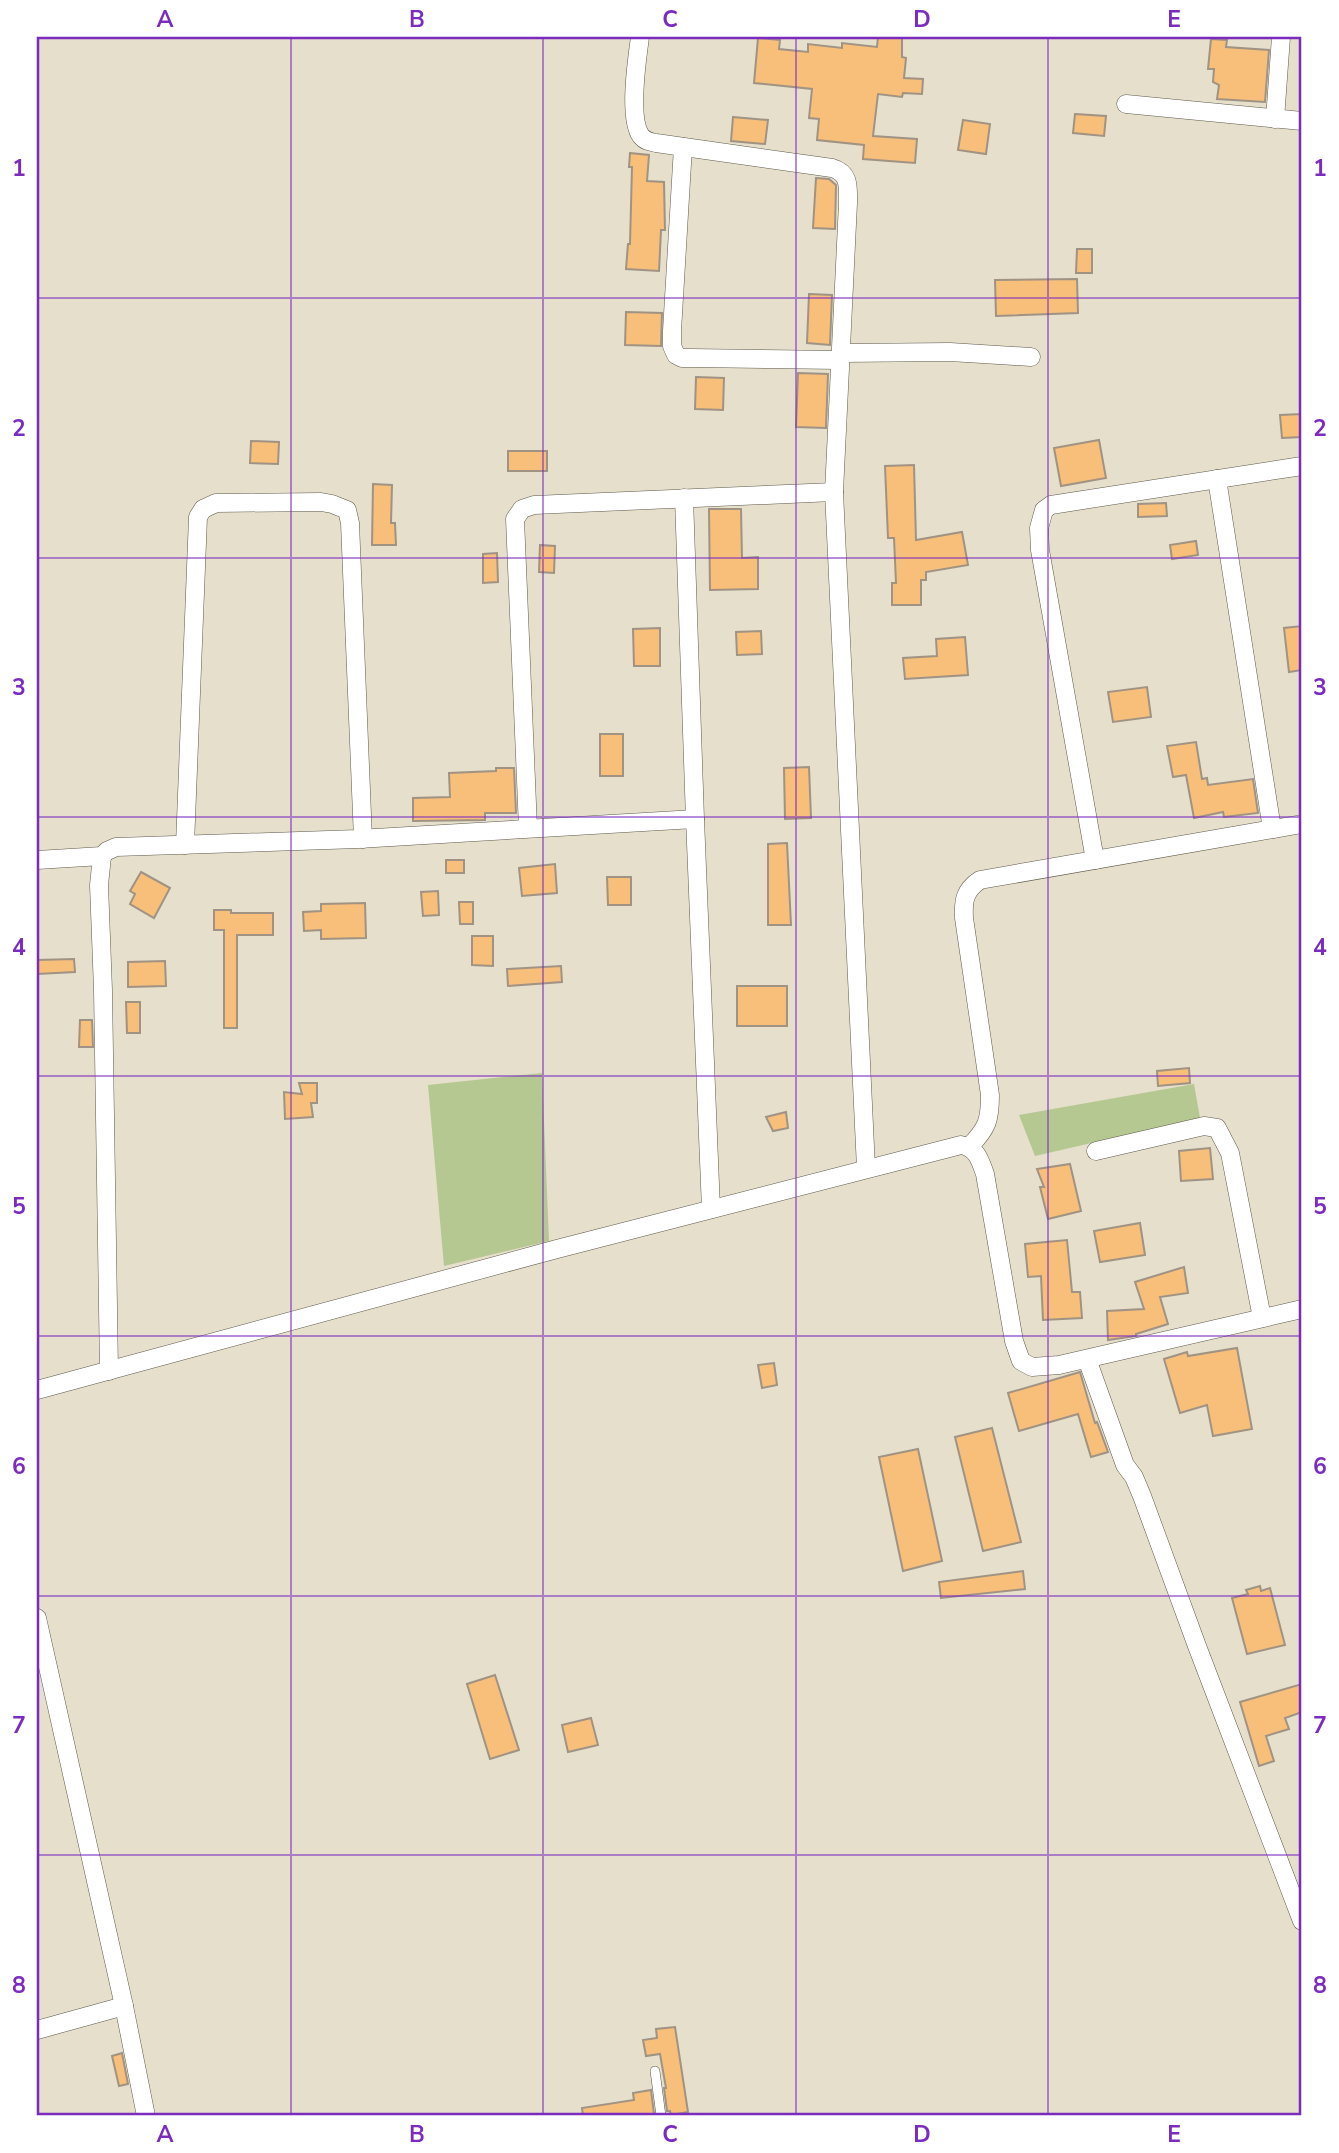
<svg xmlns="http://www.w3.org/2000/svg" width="1339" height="2153" viewBox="0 0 1339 2153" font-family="'Nunito Sans',sans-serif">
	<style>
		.green { fill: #b6c891 }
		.building { fill: #f8bf7a; stroke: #a09384; stroke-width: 2 }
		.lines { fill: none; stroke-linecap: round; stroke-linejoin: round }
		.service-casing { stroke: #5e5949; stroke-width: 10 }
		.minor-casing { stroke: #5e5949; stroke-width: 19 }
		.service { stroke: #fff; stroke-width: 9 }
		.minor { stroke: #fff; stroke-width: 18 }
		.grid { fill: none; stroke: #7b2cbf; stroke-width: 2; stroke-opacity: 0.55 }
		.neatline { fill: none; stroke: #7b2cbf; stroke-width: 2.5 }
		.grid-label { font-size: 23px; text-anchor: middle; font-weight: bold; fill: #7b2cbf }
	</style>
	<rect width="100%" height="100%" fill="#e5dfcc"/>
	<g class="green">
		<polygon points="542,1073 549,1241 444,1266 428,1085"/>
		<polygon points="1194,1084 1200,1118 1035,1156 1019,1115"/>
	</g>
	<g class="building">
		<polygon points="878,37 902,37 902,57 906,58 904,78 923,79 922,94 903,93 902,97 878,94 873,136 917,139 915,163 863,159 864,145 817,140 819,119 809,118 812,89 754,83 758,38 780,40 779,49 808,52 808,44 842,48 842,43 877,47"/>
		<polygon points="1211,39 1227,40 1226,47 1269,50 1265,102 1217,99 1219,85 1213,82 1214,69 1208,69"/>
		<polygon points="1075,114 1106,116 1104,136 1073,133"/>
		<polygon points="733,117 768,120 765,144 731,141"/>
		<polygon points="963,120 990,124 986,154 958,150"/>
		<polygon points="630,153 649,155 647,181 664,182 665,230 661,230 659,271 626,269 628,244 630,244 632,167 629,167"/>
		<polygon points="816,178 829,179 836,185 835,229 813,228"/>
		<polygon points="1077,249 1092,249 1092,273 1076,273"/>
		<polygon points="1077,279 1078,313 996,316 995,280"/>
		<polygon points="809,294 832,295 830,345 807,343"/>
		<polygon points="626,312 662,313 661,346 625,345"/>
		<polygon points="798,373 828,374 826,428 796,427"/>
		<polygon points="696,377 724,378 723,410 695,409"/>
		<polygon points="1302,414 1302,437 1282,438 1280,415"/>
		<polygon points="1099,440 1106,478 1061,486 1054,448"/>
		<polygon points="251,441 279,442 278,464 250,463"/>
		<rect x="508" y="451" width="39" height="20"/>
		<polygon points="914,465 916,540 962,532 968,565 926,572 926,580 921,580 921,605 892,605 892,583 896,583 894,538 888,538 885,466"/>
		<polygon points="373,484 392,485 391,523 395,523 396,545 372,545"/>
		<polygon points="1166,503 1167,516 1138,517 1138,504"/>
		<polygon points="709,509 741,509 742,558 758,557 758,589 710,590"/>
		<polygon points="1196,541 1198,555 1172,559 1170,545"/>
		<polygon points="540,545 555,546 554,573 539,572"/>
		<polygon points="497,553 498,582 483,583 483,554"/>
		<polygon points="1302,626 1302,670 1289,672 1284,628"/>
		<polygon points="660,628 660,666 634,666 633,629"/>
		<polygon points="761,631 762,654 737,655 736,632"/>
		<polygon points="965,637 968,675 905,679 903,658 937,656 936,639"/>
		<polygon points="1147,687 1151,717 1113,722 1108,692"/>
		<rect x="600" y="734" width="23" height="42"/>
		<polygon points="1196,742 1202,779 1207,778 1208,785 1253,779 1258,813 1224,817 1223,812 1194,818 1186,775 1173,777 1167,746"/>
		<polygon points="809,767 811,818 785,819 784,768"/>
		<polygon points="496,768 514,768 516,813 485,813 485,820 413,821 413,798 450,797 449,773 496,771"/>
		<polygon points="787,843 791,925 768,925 768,844"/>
		<rect x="446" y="860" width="18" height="13"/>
		<polygon points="555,864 557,893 522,896 519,868"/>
		<polygon points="141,872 170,888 154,918 130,904 135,894 130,891"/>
		<polygon points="607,877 631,877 631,905 608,905"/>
		<polygon points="438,891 439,915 423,916 421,892"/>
		<polygon points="459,902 473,902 473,924 460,924"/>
		<polygon points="365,903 366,938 321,939 321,930 304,931 303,912 321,911 321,904"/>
		<polygon points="214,910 231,910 231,913 273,913 273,935 237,935 237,1028 224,1028 224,930 214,930"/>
		<polygon points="472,936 493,936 493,966 472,965"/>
		<polygon points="74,959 75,972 37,974 37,960"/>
		<polygon points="165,961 166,986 128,987 128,962"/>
		<polygon points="561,966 562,982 508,986 507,969"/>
		<rect x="737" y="986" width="50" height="40"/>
		<polygon points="126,1002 140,1002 140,1033 127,1033"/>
		<polygon points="80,1020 92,1020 93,1047 79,1047"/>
		<polygon points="1189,1068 1190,1083 1158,1086 1157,1071"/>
		<polygon points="299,1083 317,1083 317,1103 311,1103 313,1117 285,1119 284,1092 302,1094"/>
		<polygon points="786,1112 788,1128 773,1131 766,1117"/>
		<polygon points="1210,1148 1213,1179 1181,1181 1179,1151"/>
		<polygon points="1070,1164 1081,1211 1048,1219 1040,1187 1044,1187 1037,1169"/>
		<polygon points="1140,1223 1145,1255 1100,1262 1094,1231"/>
		<polygon points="1067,1240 1072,1292 1080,1292 1082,1318 1043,1320 1041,1276 1028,1277 1025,1244"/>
		<polygon points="1184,1267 1188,1293 1160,1297 1168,1324 1136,1334 1136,1336 1108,1340 1107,1311 1144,1309 1135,1282"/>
		<polygon points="1237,1348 1252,1429 1213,1436 1207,1405 1180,1413 1164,1359 1187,1352 1188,1356"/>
		<polygon points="774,1363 777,1385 762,1388 758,1365"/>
		<polygon points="1080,1372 1095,1423 1097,1422 1108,1452 1091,1457 1078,1414 1019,1431 1008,1393"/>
		<polygon points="992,1428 1021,1542 983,1551 955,1437"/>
		<polygon points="918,1449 942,1561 903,1571 879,1457"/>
		<polygon points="1023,1571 1025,1589 941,1598 939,1582"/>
		<polygon points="1260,1586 1261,1591 1270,1588 1285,1645 1247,1654 1232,1598 1248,1594 1246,1590"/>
		<polygon points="495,1675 519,1750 490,1759 467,1684"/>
		<polygon points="1302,1684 1302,1712 1285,1718 1289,1729 1266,1736 1274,1761 1259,1766 1240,1702"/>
		<polygon points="591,1718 598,1745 568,1752 562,1725"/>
		<polygon points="675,2027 688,2112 671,2115 670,2111 667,2111 664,2088 666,2088 660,2054 646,2056 643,2040 657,2038 656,2029"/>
		<polygon points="122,2053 128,2084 119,2086 112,2056"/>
		<polygon points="651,2090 654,2114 639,2116 583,2116 582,2108 634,2100 633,2093"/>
	</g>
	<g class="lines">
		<defs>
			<polyline id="service" points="655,2071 661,2116"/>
			<g id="minor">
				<path d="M640 37C637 59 628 118 641 136 645 141 650 142 656 143L832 168C850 173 848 187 848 203L834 492 866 1168"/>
				<polyline points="1126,104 1302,121"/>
				<polyline points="1275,119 1281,37"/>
				<polyline points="683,147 672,331 672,346 676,355 682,358 691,358 840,360"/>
				<polyline points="841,353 950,352 1031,357"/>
				<polyline points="1217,479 1272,829"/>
				<polyline points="684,498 695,819 711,1209"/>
				<polyline points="528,828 515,519 522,509 534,505 834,492"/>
				<polyline points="185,845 198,517 203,509 216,503 321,502 332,504 347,510 350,523 363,839"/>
				<polyline points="102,856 99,885 103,990 109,1371"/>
				<polyline points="37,860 102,856 107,851 116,847 358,839 695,819"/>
				<polyline points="1095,860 1040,550 1039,528 1044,510 1051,505 1302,466"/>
				<path d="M970 1146C987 1128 990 1121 990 1095L964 918C963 900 965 890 980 880L1302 824"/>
				<polyline points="1096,1151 1204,1126 1217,1128 1230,1153 1262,1318"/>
				<polyline points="1087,1359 1125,1465 1134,1477 1142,1496 1197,1646 1302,1921"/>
				<path d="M37 1390 557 1249 961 1145C977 1148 980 1160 985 1174L1014 1341 1021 1361 1032 1367 1059 1365 1302 1309"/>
				<polyline points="37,1618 124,2006 146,2116"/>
				<polyline points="37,2030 124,2006"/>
			</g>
		</defs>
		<use href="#service" class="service-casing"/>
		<use href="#minor" class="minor-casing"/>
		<use href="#service" class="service"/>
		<use href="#minor" class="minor"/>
	</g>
	<path class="grid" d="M291 37V2116M543 37V2116M796 37V2116M1048 37V2116M37 298H1302M37 558H1302M37 817H1302M37 1076H1302M37 1336H1302M37 1596H1302M37 1855H1302"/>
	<rect width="1339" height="2153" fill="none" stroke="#ffffff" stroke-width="77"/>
	<rect x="38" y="38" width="1262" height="2076" class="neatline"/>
	<g class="grid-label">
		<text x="165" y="27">A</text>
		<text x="417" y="27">B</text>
		<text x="670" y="27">C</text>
		<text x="922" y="27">D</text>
		<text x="1174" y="27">E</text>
		<text x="19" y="176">1</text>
		<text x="1320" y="176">1</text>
		<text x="19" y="436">2</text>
		<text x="1320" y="436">2</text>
		<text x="19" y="695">3</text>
		<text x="1320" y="695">3</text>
		<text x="19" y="955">4</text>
		<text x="1320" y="955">4</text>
		<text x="19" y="1214">5</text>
		<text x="1320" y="1214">5</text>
		<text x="19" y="1474">6</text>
		<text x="1320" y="1474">6</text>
		<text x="19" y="1733">7</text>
		<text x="1320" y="1733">7</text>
		<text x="19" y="1993">8</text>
		<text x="1320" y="1993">8</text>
		<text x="165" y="2142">A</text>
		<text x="417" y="2142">B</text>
		<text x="670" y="2142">C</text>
		<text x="922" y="2142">D</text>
		<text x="1174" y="2142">E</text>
	</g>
</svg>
